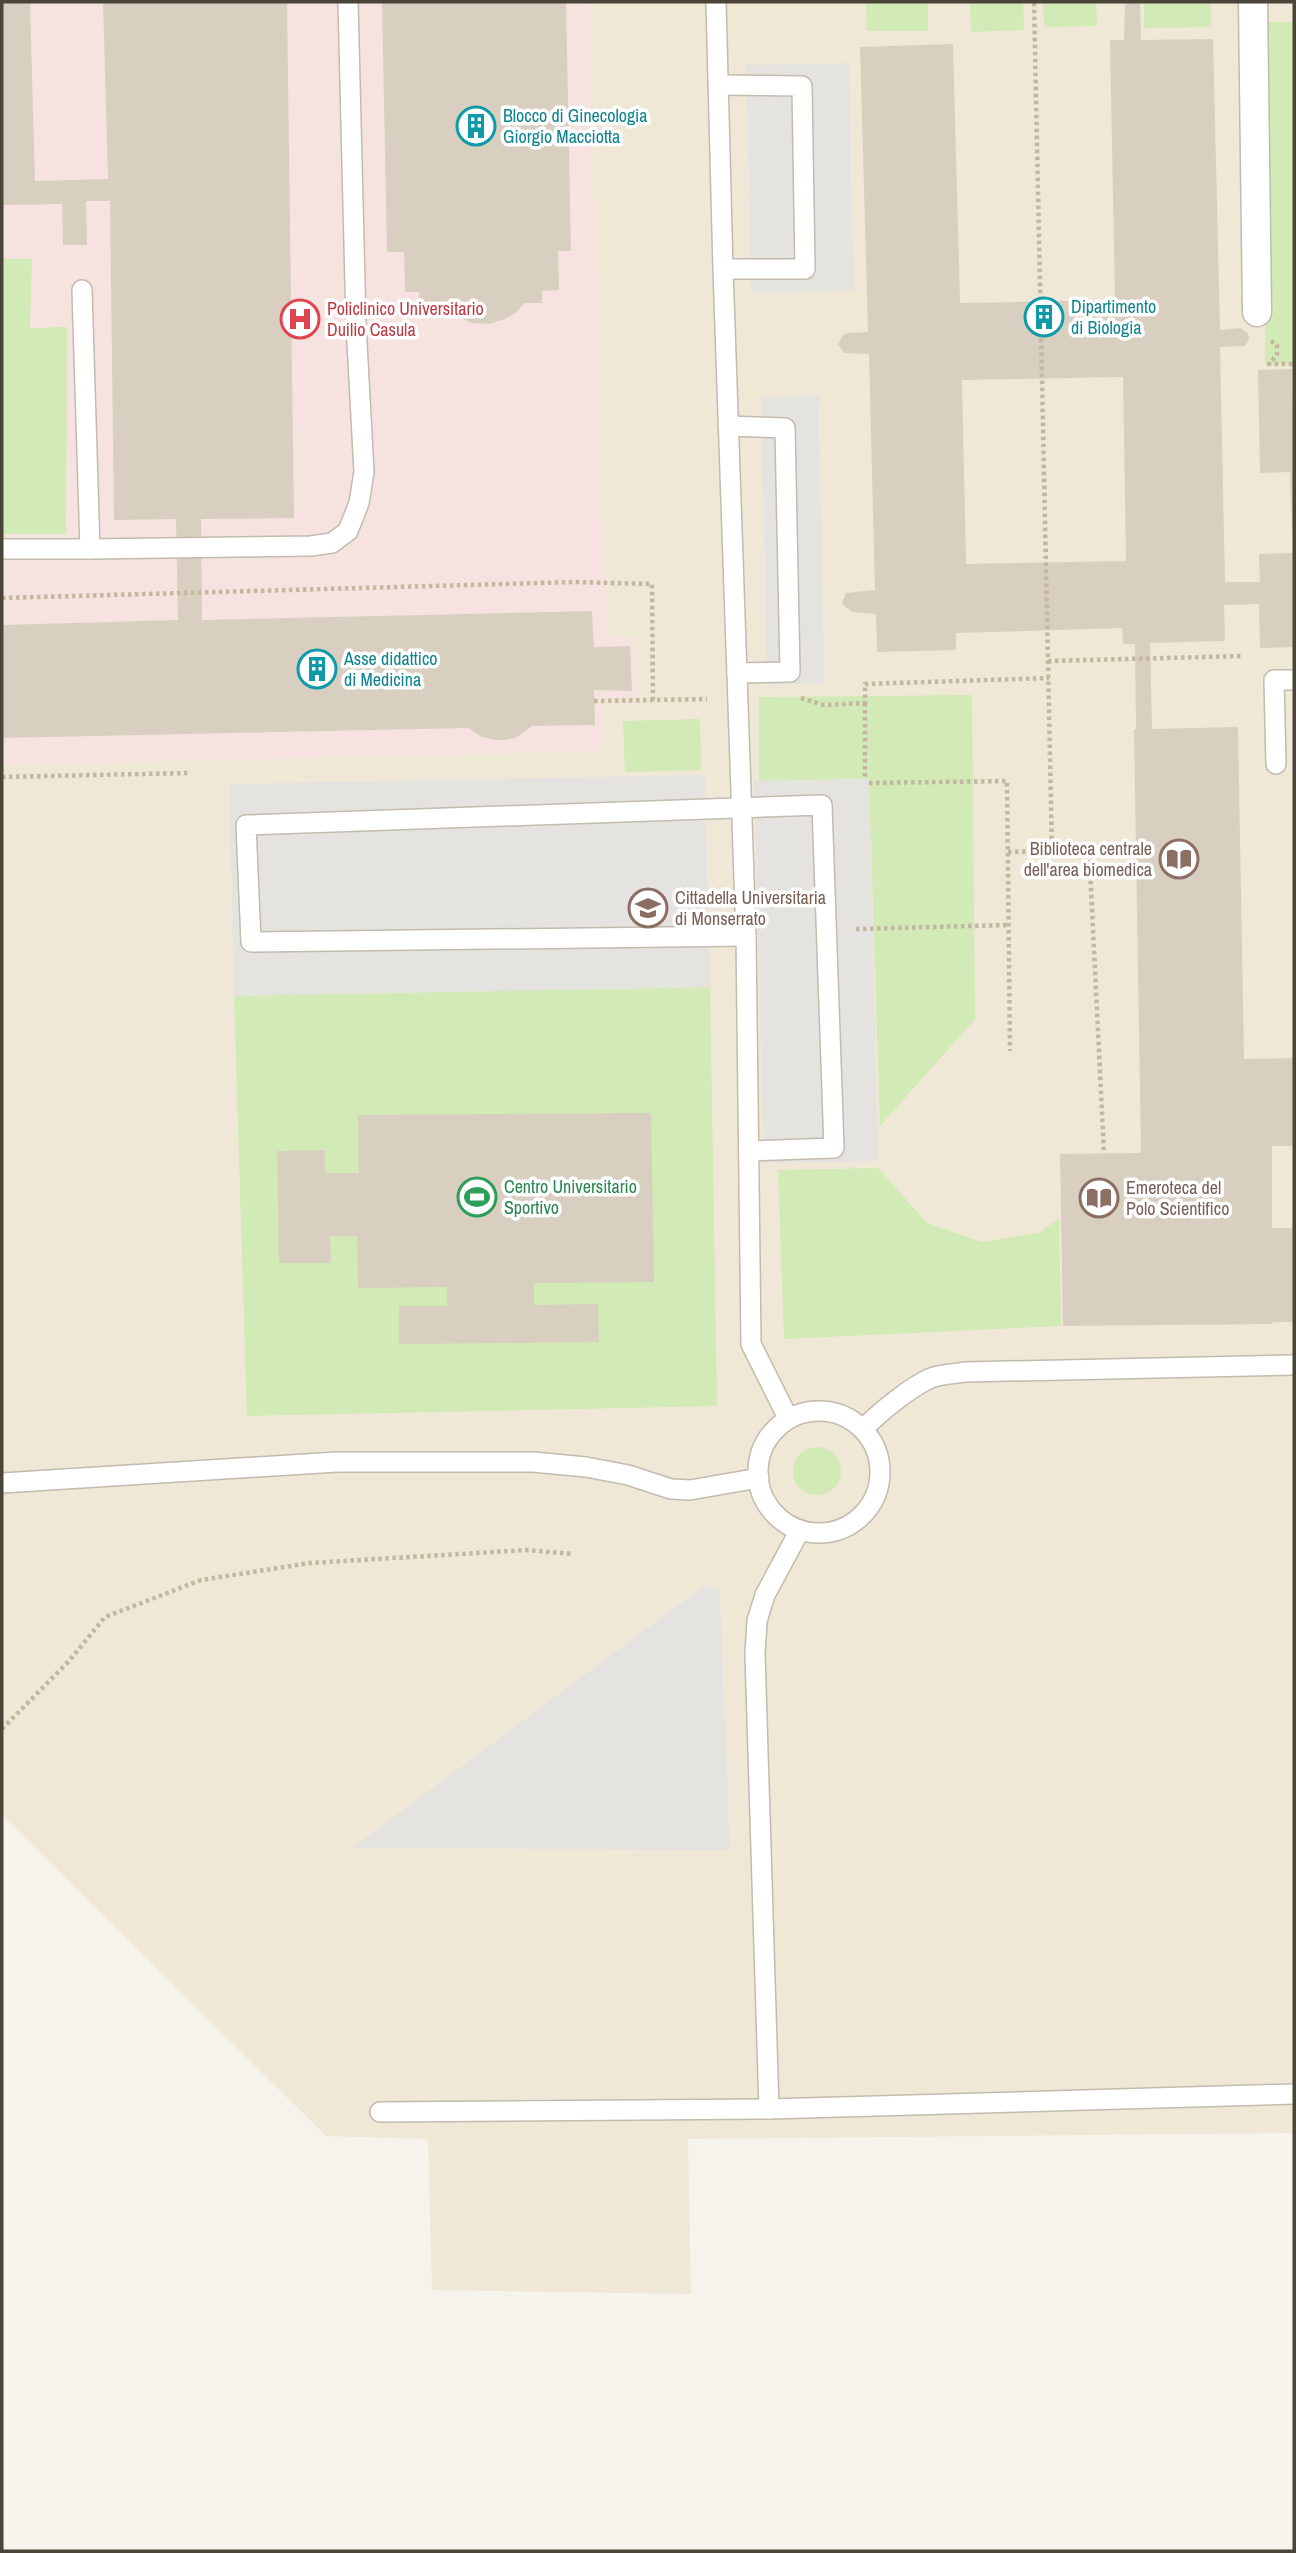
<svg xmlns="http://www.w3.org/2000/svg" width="1296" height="2553" viewBox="0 0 1296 2553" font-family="'Archivo Narrow',sans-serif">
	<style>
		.education { fill: #efe8d6 }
		.medical { fill: #f6e3e0 }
		.green { fill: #d2eab5 }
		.parking { fill: #e5e3e0 }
		.building { fill: #d8cfc1; fill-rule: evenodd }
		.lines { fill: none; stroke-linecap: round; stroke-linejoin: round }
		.service-casing { stroke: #c2bbae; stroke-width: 22 }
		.pedestrian-casing { stroke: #c2bbae; stroke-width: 31 }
		.path { stroke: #c4b79f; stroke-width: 4.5; stroke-dasharray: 3.5 3.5; stroke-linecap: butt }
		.service { stroke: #fff; stroke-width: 19 }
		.pedestrian { stroke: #fff; stroke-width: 28 }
		.labels { text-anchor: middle; stroke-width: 7; stroke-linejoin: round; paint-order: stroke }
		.culture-label { font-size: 18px; fill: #0d838f; stroke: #fff; text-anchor: start }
		.health-label { font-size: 18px; fill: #be3a42; stroke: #fff; text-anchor: start }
		.education-label { font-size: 18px; fill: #785e54; stroke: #fff; text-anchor: start }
		.leisure-label { font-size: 18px; fill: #27864d; stroke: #fff; text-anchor: start }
	</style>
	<rect width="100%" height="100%" fill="#f6f3ec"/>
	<polygon class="education" points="2,2 1294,2 1294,2133 688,2139 691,2294 432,2290 428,2139 326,2136 2,1815"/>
	<polygon class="medical" points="2,2 589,2 606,638 636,637 637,697 602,698 604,751 2,765"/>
	<g class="green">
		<polygon points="866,2 928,2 928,31 867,31"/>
		<polygon points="970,2 1023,2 1024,30 971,32"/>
		<polygon points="1043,2 1096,2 1097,26 1044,27"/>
		<polygon points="1144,2 1211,2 1211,27 1144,28"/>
		<rect x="1265" y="22" width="29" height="342"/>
		<polygon points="2,259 32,259 30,328 67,327 66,534 2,534"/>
		<polygon points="972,695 975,1019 880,1126 869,779 759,781 759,697"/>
		<polygon points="700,719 701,770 625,772 623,721"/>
		<polygon points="710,987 717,1406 247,1416 234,996"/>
		<polygon points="878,1168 927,1223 981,1242 1039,1233 1059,1218 1061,1326 784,1339 778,1170"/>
		<circle cx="817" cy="1471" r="24"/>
	</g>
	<g class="parking">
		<polygon points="849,63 854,291 751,292 746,65"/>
		<polygon points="819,396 824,683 767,685 761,397"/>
		<polygon points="705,775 710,987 234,996 229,784"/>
		<polygon points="869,779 878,1161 764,1163 754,781"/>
		<polygon points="704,1586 720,1590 730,1850 352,1848"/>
	</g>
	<g class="building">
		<polygon points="2,2 30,2 35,181 108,179 103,2 287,2 294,518 201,519 202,620 592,611 594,647 630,646 632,691 594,690 595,725 532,726 517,737 507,740 494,740 480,736 469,728 2,738 2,625 178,620 176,519 114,520 110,201 86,201 87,245 63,245 62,204 2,205"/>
		<polygon points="382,2 566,2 571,251 558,251 559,290 542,291 542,303 524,303 517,312 505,319 489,324 472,323 457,316 445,306 420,307 419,292 405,292 404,252 387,252"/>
		<path d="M1125 2H1140L1141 40 1213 39 1220 330 1240 328 1248 333 1249 339 1245 346 1220 347 1225 582H1260L1259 554 1294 553V647L1260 648 1259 604 1224 605 1225 641 1150 643 1152 729 1238 727 1244 1059 1294 1058V1146H1272V1228H1294V1322H1272L1273 1324 1063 1326 1060 1154 1141 1153 1134 729H1136L1135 644H1123L1122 628 956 633V650L877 652 876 614 852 612 842 604 846 593 875 590 869 354 844 353 838 344 843 335 848 333 868 332 860 47 953 44 960 303 1115 300 1110 40H1124ZM1123 377 1126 561 966 564 962 380Z"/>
		<polygon points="1292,369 1294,530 1292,530 1290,472 1260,473 1258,370"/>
		<polygon points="651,1113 654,1282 534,1283 534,1305 598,1304 599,1342 399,1344 399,1306 447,1306 447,1287 358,1288 357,1236 330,1236 331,1263 279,1263 277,1151 325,1150 325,1173 359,1173 358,1115"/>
	</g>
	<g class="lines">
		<defs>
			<g id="service">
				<polyline points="716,2 723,269 746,936 751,1344 788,1418"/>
				<polyline points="718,85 802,86 805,269 723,269"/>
				<polyline points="82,290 90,549 311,546 332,543 348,531 359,503 364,472 356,324 348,2"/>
				<polyline points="728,426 785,428 790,672 737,673"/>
				<polyline points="2,549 90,549"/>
				<polyline points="1276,764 1274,680 1294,680"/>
				<polyline points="746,936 251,942 246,825 822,805 834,1148 750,1151"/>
				<circle cx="819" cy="1472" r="61"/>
				<path d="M863 1429C879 1413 910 1387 931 1378 941 1374 954 1374 965 1372L1294 1365"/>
				<polyline points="2,1483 337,1462 533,1462 586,1467 628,1475 671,1489 690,1490 759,1478"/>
				<polyline points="769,2109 755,1654 757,1621 765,1595 800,1530"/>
				<polyline points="380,2112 769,2109 1294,2094"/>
			</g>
			<polyline id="pedestrian" points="1253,2 1257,312"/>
		</defs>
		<use href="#service" class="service-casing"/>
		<use href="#pedestrian" class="pedestrian-casing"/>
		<g class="path">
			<polyline points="1271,341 1277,345 1277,355 1269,364 1294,364"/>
			<polyline points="2,598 575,582 652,584 653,701"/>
			<polyline points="1048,661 1243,656"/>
			<polyline points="801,698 824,705 865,703 865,684 1049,678"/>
			<polyline points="594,701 707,699"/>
			<polyline points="865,703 865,779"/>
			<polyline points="2,777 188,773"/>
			<polyline points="869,783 1007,781 1010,1051"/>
			<polyline points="1052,851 1089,848 1104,1153"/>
			<polyline points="1008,852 1052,851 1034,2"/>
			<polyline points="856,929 1009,925"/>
			<polyline points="2,1729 69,1661 105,1617 201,1580 310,1563 527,1550 573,1554"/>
		</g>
		<use href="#service" class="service"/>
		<use href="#pedestrian" class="pedestrian"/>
	</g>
	<defs>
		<symbol id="building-ring" viewBox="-11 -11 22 22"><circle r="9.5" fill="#fff" stroke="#0f9aa8" stroke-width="1.5"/><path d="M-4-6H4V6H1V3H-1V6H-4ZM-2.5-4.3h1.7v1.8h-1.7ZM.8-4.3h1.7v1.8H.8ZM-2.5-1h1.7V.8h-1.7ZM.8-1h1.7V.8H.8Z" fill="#0f9aa8"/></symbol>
		<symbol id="hospital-ring" viewBox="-11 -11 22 22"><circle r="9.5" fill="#fff" stroke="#e0444e" stroke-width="1.5"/><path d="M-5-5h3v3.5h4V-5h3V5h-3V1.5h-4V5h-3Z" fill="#e0444e"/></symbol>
		<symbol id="library-ring" viewBox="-11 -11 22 22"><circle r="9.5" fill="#fff" stroke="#8d6e63" stroke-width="1.5"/><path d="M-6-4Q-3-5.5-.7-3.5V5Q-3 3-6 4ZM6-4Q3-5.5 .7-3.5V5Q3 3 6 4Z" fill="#8d6e63"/></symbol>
		<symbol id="university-ring" viewBox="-11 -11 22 22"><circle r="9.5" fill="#fff" stroke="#8d6e63" stroke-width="1.5"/><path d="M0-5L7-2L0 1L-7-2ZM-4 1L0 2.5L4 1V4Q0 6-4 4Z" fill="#8d6e63"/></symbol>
		<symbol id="stadium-ring" viewBox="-11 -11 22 22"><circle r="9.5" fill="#fff" stroke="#2e9e5b" stroke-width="1.5"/><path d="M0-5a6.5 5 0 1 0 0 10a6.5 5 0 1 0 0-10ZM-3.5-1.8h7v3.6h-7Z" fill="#2e9e5b"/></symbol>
	</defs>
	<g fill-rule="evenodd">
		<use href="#building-ring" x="454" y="104" width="44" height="44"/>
		<use href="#building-ring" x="1022" y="295" width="44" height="44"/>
		<use href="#hospital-ring" x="278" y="297" width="44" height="44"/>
		<use href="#building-ring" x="295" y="647" width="44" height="44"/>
		<use href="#library-ring" x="1157" y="837" width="44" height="44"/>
		<use href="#university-ring" x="626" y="886" width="44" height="44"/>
		<use href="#stadium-ring" x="455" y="1175" width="44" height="44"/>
		<use href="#library-ring" x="1077" y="1176" width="44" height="44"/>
	</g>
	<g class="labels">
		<g class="culture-label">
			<text x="503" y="122">Blocco di Ginecologia<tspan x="503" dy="21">Giorgio Macciotta</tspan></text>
			<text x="1071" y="313">Dipartimento<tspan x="1071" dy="21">di Biologia</tspan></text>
			<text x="344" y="665">Asse didattico<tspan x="344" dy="21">di Medicina</tspan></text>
		</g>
		<g class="health-label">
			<text x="327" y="315">Policlinico Universitario<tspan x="327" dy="21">Duilio Casula</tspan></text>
		</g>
		<g class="education-label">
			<text x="1152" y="855" text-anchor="end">Biblioteca centrale<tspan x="1152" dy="21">dell'area biomedica</tspan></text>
			<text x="675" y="904">Cittadella Universitaria<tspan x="675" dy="21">di Monserrato</tspan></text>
			<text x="1126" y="1194">Emeroteca del<tspan x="1126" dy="21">Polo Scientifico</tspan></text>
		</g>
		<g class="leisure-label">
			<text x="504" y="1193">Centro Universitario<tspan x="504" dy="21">Sportivo</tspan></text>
		</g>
	</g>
	<rect width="1296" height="2553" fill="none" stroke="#4b4439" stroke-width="7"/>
</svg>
